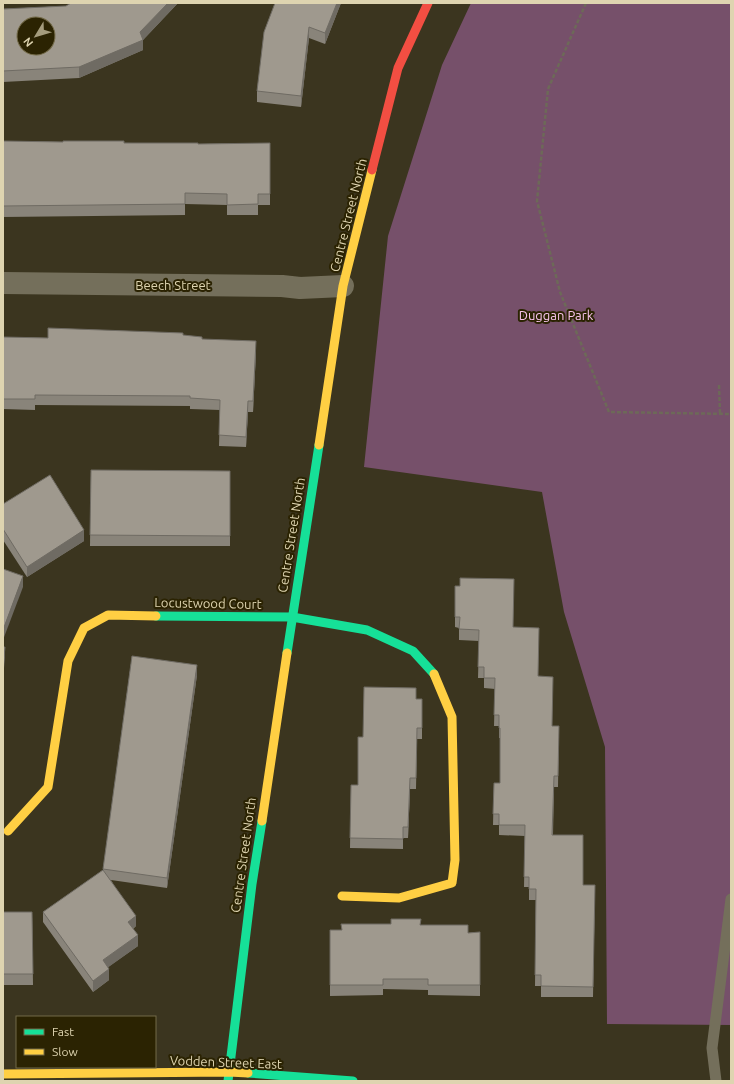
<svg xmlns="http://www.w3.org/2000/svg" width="734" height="1084" viewBox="0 0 734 1084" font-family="Ubuntu,sans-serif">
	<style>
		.green { fill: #76506a }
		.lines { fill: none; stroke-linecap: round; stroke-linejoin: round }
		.path { stroke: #6d6958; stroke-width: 2.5; stroke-dasharray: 4 2; stroke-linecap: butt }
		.lane { stroke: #746f5b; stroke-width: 11 }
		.street { stroke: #746f5b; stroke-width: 22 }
		.fast { stroke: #16e098; stroke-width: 9 }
		.slow { stroke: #ffcf43; stroke-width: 9 }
		.jam { stroke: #f24e42; stroke-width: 9 }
		.wall { fill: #89847a }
		.shaded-wall { fill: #6f6b63 }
		.building { fill: #9f998e; stroke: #6f6b63; fill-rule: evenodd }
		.labels { text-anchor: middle; stroke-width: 4; stroke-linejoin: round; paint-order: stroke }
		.street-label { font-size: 13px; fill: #ded4b0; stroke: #2b2302 }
		.park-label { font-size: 13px; fill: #f8c4ed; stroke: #2b2302 }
	</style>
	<rect width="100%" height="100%" fill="#3b351f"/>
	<polygon class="green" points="471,3 731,3 731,1025 607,1024 605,747 564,612 542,492 364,467 388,236 442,65"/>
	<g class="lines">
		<g class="path">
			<polyline points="586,3 548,89 537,201 560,292 609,412 731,414"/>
			<polyline points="719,385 720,413"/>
		</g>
		<polyline class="lane" points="716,1081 712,1048 731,899"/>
		<polyline class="street" points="3,283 282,286 300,288 343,286"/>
		<g class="fast">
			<polyline points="156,616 292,617 367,630 413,651 434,674"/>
			<polyline points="287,653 319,445"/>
			<polyline points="248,1073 353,1081"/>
			<polyline points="228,1081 252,884 262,821"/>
		</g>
		<g class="slow">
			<polyline points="319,445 343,286 372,170"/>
			<polyline points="262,821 287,653"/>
			<polyline points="8,831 48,787 68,661 84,628 108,615 156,616"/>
			<polyline points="342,896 399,898 452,883 455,860 452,717 434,674"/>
			<polyline points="3,1074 229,1072 248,1073"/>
		</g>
		<polyline class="jam" points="372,170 398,68 428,3"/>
	</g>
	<g class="wall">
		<polygon points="71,3 178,3 143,40 143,50 79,78 3,82 3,9 66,6"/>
		<polygon points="275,3 341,3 325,44 309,38 301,107 257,102 257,91"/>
		<polygon points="3,141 198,144 270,143 270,205 258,205 258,215 227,215 227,205 185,204 185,215 3,217"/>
		<polygon points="183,335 256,352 253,412 248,412 246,447 219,446 220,410 190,409 190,406 35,405 35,410 3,409 3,337 48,338"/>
		<polygon points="91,470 230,471 230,546 90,546"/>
		<polygon points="3,504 84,541 27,577 3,540"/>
		<polygon points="455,586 513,627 538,676 552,726 559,726 558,787 554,787 553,835 583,885 595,885 593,997 541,997 541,986 535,986 536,900 529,900 529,887 524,887 525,836 499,835 499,825 493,825 494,783 500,783 500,738 499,738 499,726 494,726 495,689 484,688 484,678 478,678 479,641 459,640 459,628 455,627"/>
		<polygon points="132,656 197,675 167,888 111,880 136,926 133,929 138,946 108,967 109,980 93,992 43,922 43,912 103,870"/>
		<polygon points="416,699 422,699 422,739 417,739 416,789 410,789 408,838 403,838 403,849 350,848 351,785 358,785 363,737"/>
		<polygon points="3,912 32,912 33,985 3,985"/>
		<polygon points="421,925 468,933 480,932 480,996 428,995 428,990 383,989 383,995 330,996 330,930 341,930"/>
	</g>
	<g class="shaded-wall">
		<polygon points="168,3 178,3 143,40 143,50 79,78 79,67 140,32"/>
		<polygon points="337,3 341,3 325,44 325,33"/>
		<polygon points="309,27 309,38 301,107 301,96"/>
		<polygon points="256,341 256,352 253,412 253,401"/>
		<polygon points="248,401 248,412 246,447 246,437"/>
		<polygon points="84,530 84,541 27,577 27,567"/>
		<polygon points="23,576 23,587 3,640 3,630"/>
		<polygon points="5,647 5,658 3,678 3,667"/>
		<polygon points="197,665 197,675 167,888 167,878"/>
		<polygon points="410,778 410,789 408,838 408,827"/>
		<polygon points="136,916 136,926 128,932 128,922"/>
		<polygon points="138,935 138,946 103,971 103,960"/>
		<polygon points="109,969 109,980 93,992 93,981"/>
	</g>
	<g class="building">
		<path d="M71 3H168L140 32 143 40 79 67 3 71V9L66 6ZM24 24H48V48H24Z"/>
		<polygon points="275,3 337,3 325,33 309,27 301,96 257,91 264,32"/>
		<polygon points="3,141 63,142 63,141 124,141 124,143 198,143 198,144 270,143 270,194 258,194 258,204 227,205 227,194 185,193 185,204 3,206"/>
		<polygon points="48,328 183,333 183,335 202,337 202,339 256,341 253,401 248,401 246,437 219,435 220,400 190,398 190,396 35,395 35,399 3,399 3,337 48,338"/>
		<polygon points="91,470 230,471 230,536 90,535"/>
		<polygon points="50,475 84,530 27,567 3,529 3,504"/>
		<polygon points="3,569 23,576 3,630"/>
		<polygon points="460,578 514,579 513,627 539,628 538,676 553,677 552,726 559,726 558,776 554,776 552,835 583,835 583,885 595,885 593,987 541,986 541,975 535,975 536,889 529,889 529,877 524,877 525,825 499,825 499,814 493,814 494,783 500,783 500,728 499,728 499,715 494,715 495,678 484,678 484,667 478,667 479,630 459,629 460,617 455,617 455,586 460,586"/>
		<polygon points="3,647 5,647 3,667"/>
		<polygon points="132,656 197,665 167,878 103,869"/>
		<polygon points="364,687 416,688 416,699 422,699 422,728 417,728 416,778 410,778 408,827 403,827 403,839 350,838 351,785 358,785 358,737 363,737"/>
		<polygon points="103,870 136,916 128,922 138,935 103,960 109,969 93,981 43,912"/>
		<polygon points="3,912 32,912 33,974 3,974"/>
		<polygon points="391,919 421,919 420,925 468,925 468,933 480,932 480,985 428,985 428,979 383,979 383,985 330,985 330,930 342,930 341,924 391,924"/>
	</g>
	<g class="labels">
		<g class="street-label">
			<text transform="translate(348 215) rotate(-76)" y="5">Centre Street North</text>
			<text x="173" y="290">Beech Street</text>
			<text transform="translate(291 535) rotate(-81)" y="5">Centre Street North</text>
			<text transform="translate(208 603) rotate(1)" y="5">Locustwood Court</text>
			<text transform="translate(243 855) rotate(-82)" y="5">Centre Street North</text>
			<text transform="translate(226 1062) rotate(2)" y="5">Vodden Street East</text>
		</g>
		<g class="park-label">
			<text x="556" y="320">Duggan Park</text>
		</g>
	</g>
	<rect width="734" height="1084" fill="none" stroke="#ded4b0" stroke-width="8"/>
	<rect x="16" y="1016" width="140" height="52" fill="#2b2302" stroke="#736a48"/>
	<rect x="24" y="1029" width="20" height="6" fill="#16e098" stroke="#736a48"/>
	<text x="52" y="1036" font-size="12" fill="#ded4b0">Fast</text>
	<rect x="24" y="1049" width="20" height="6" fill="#ffcf43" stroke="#736a48"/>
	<text x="52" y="1056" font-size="12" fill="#ded4b0">Slow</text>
	<g transform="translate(36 36) rotate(232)"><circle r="19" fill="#2b2302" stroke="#736a48"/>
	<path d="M0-3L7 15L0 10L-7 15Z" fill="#a59c7d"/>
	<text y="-6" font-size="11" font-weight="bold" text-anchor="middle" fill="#ded4b0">N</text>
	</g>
</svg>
